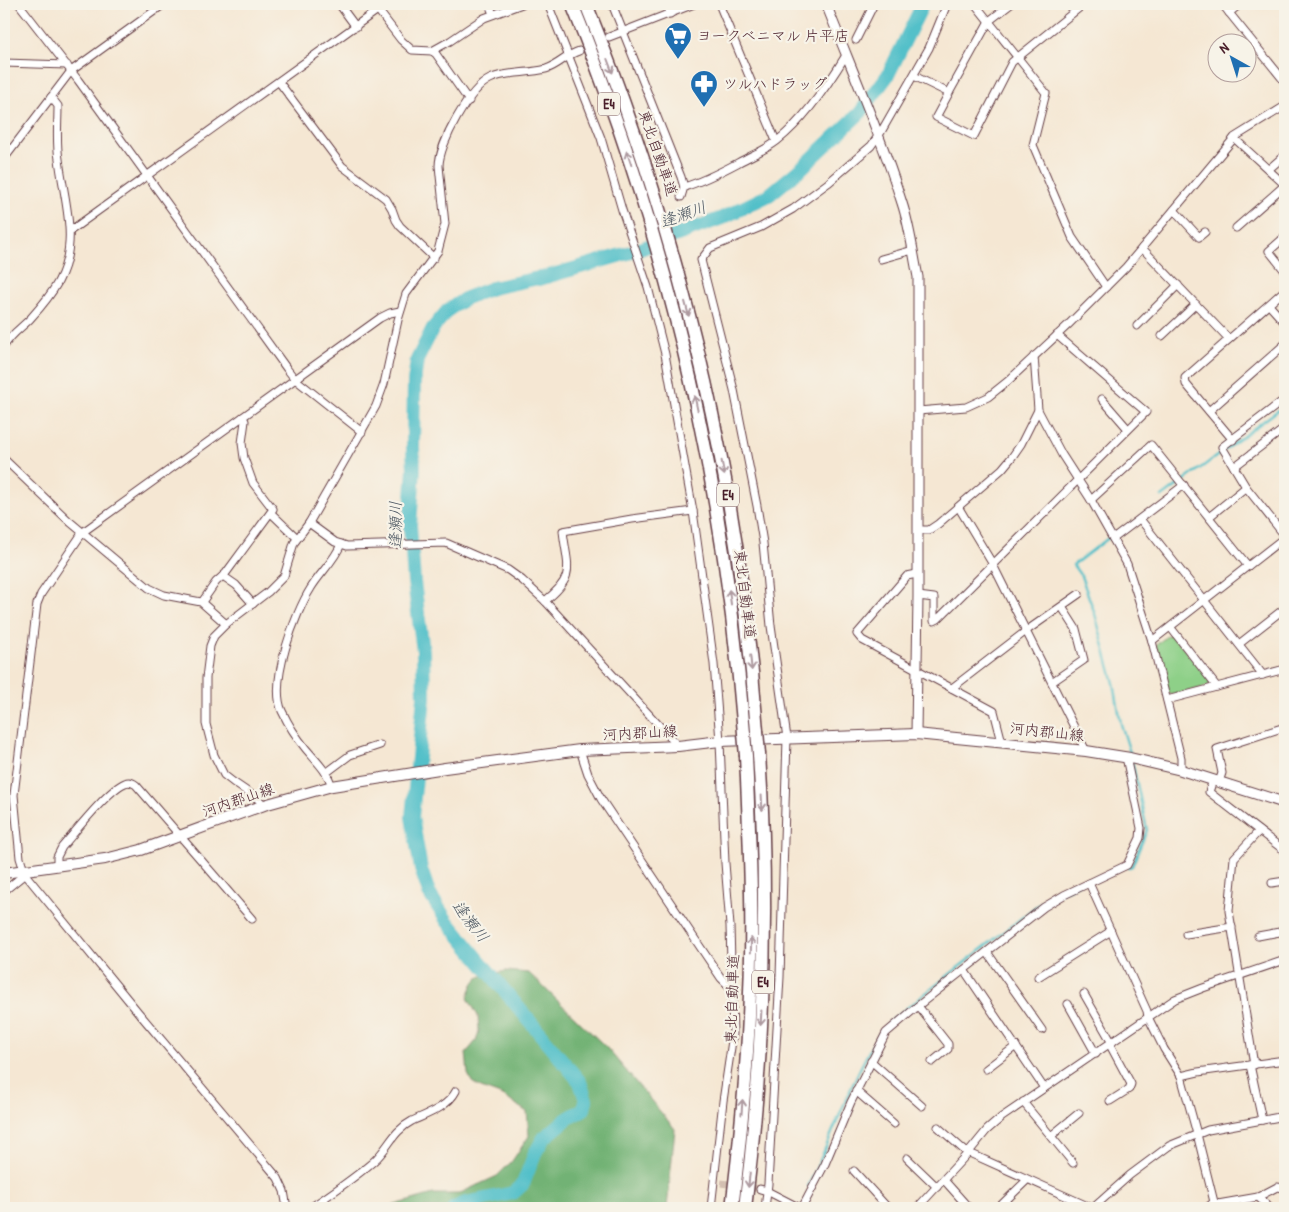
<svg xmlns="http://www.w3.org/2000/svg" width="1289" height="1212" viewBox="0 0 1289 1212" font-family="'Patrick Hand','Klee One',sans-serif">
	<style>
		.green { fill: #8ed088; stroke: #6c785a }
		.forest { fill: #72b274; stroke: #5e6850 }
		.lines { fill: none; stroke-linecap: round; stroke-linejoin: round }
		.stream { stroke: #52c0c9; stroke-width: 2.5 }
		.river { stroke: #52c0c9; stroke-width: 14 }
		.minor-tunnel { stroke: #d3bfb1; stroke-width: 7; stroke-dasharray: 7 3.5; stroke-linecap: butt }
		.minor-casing { stroke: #643d44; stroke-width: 9 }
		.tertiary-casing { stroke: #643d44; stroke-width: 11 }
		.secondary-casing { stroke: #643d44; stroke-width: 12 }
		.motorway-casing { stroke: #643d44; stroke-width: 15 }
		.minor { stroke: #fff; stroke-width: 7 }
		.tertiary { stroke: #fff; stroke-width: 9 }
		.secondary { stroke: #fff; stroke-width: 10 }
		.motorway { stroke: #fff; stroke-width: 12 }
		.motorway-bridge-casing { stroke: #643d44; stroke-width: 15; stroke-linecap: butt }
		.motorway-bridge { stroke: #fff; stroke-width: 12 }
		.oneway { stroke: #ae9aa0 }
		.labels { text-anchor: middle; stroke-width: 4.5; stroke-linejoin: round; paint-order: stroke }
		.shield { fill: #f7f3e8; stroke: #7e5f64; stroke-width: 1 }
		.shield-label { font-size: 14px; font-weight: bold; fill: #4a1f2b }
		.poi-label { font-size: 15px; fill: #4a1f2b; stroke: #f7f3e8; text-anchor: start }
		.street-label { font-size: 15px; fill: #4a1f2b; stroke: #f7f3e8 }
		.water-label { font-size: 16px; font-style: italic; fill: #4d5762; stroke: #f7f3e8 }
	</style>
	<rect width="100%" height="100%" fill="#f7f3e8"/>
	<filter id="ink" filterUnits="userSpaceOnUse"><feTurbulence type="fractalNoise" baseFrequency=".02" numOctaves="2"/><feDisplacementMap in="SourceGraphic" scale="10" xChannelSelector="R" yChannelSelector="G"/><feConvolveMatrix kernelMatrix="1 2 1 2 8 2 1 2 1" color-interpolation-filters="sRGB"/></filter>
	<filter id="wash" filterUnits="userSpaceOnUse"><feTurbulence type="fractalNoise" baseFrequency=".0096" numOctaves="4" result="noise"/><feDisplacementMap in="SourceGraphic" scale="20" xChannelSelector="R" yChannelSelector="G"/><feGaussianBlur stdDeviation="1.12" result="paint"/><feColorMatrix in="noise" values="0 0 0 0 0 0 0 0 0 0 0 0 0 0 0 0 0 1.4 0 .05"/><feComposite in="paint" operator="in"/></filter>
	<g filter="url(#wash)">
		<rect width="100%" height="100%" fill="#f5e7d3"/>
		<polygon class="green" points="1168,635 1173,635 1210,681 1209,686 1173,695 1168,693 1156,645"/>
		<path class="forest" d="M506 971 529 973 607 1048 675 1129 667 1208H384L433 1194H458L497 1176 512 1161 529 1136 527 1112 503 1096 481 1088 472 1082 468 1074 466 1053 476 1041 479 1031 478 1016 468 998C475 972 482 976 506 971Z"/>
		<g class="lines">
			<g class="stream">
				<polyline points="1162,497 1285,405"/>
				<polyline points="1110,537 1073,565 1081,576 1095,614 1114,683 1121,724 1131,756"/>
				<polyline points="1129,867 1132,866 1147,830 1132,761"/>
				<path d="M808 1186C826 1150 840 1112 857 1075 866 1056 875 1038 889 1022L1039 904 1079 883"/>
			</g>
			<polyline class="river" points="454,1208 466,1203 513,1193 523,1184 535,1153 544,1138 567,1119 584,1109 586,1100 580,1082 447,921 429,893 421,869 412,817 424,698 423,651 414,582 410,525 414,469 413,447 414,382 417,360 433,328 448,310 466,298 492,288 538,278 539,279 635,251 722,218 769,195 804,166 860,113 888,75 923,4"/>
		</g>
	</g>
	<g filter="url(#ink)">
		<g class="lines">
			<polyline class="minor-tunnel" points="721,1183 760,1189"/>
			<defs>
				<g id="minor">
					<polyline points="19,4 78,80 287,369 295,379 362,432"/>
					<polyline points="339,4 356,27"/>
					<polyline points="489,4 493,14"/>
					<polyline points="548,4 601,138 622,210 648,287 665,354 693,511 714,664 720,741 725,863 730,926 733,1034 723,1101 711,1208"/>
					<polyline points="612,4 681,177 684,187 681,197"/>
					<polyline points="666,4 670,14"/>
					<polyline points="719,4 776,141"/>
					<polyline points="975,4 1046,93 1033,145 1072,237 1106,287"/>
					<polyline points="1222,4 1285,82"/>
					<polyline points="378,10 401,40 412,50 432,51 436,54 469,101"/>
					<polyline points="1229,13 1240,4"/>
					<polyline points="609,37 694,4"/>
					<polyline points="856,40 874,4"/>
					<polyline points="432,51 450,41 484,18 522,4"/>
					<polyline points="4,63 67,65"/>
					<polyline points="914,76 949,93 936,117 974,136 1012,62 1084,4"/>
					<polyline points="279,82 342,166 386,199 392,209 396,220 400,226 434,258"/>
					<polyline points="949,93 989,21 1011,4"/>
					<polyline points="1234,138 1285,185"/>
					<polyline points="4,159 71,71 164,4"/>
					<polyline points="1269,169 1285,155"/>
					<path d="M684 187C707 180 726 169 747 158 757 153 768 148 777 141 805 119 828 85 846 55"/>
					<polyline points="1174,210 1199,237 1205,232"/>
					<polyline points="1236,228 1285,185"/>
					<polyline points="70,231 386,4"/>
					<polyline points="1285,237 1269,251 1285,271"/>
					<polyline points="1142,248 1229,339"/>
					<polyline points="881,259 913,250"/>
					<polyline points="1269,305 1285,323"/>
					<polyline points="1137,326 1178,285"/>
					<polyline points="1162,336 1196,304"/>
					<path d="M4 346C12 333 20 329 30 319 40 308 51 295 58 282 80 241 64 202 59 159 56 142 58 124 58 106L51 97"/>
					<polyline points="1102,399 1128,429"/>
					<polyline points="1285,399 1222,447 1246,487 1285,536"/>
					<polyline points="1038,410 1062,455 1091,500 1127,564 1152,641 1181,758 1181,770"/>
					<polyline points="918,411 966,407 988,397 1008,381 1068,325 1126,267 1235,137 1285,106"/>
					<polyline points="1209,411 1285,344"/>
					<polyline points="1233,440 1186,384 1185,378 1285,290"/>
					<polyline points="4,459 69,521 149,588 164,595 201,602 226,624"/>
					<polyline points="1234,467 1285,428"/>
					<polyline points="1091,500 1151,445 1248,566"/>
					<polyline points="959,508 992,563 1086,751"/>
					<polyline points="271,513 297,538"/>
					<polyline points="1209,517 1246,487"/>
					<polyline points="1140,519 1263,675"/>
					<polyline points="309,523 335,542 347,546 446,543 508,570 522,580 545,601 678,746"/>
					<polyline points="918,530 929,530 938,524 1002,469 1012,457 1021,444 1038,410 1034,356"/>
					<polyline points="1113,539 1184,485"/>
					<polyline points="917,574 907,576 857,634 862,640 994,711 1002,742"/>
					<polyline points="223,576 236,585 253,604"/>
					<polyline points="918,596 934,598 934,621 938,619 1146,412 1057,335"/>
					<path d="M545 601C577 576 567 567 563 531L632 519 693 511"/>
					<polyline points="202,602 216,582 226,573 273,509 253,483 244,458 242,443 245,421 243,417"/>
					<polyline points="1171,628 1217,687"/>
					<polyline points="1152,641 1285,537"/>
					<polyline points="1239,644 1285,608"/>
					<polyline points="1052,682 1084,660 1076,629 1062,607"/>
					<polyline points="952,688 1026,631 1079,594"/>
					<polyline points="1167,700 1285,669"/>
					<polyline points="580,750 588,774 601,799 721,978 732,989"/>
					<polyline points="326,773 350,755 380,745"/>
					<polyline points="1213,780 1209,792 1285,851"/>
					<polyline points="1219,782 1222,773 1217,749 1285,727"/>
					<path d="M332 786C327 771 317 762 306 749 297 738 288 724 282 711 269 682 295 613 311 588 320 573 335 560 341 544"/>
					<path d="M264 805 258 799 233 782 224 775 214 755 206 724V678L210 646 214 636 226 624 268 592 284 576 294 543 309 523 376 406 384 384 398 320 406 294 438 251 445 224 439 166C439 144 469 89 490 79 507 71 528 74 546 69 559 65 566 55 579 51"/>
					<path d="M57 866V857L62 847C76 831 108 790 125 783 129 781 132 782 136 785L252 919"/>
					<polyline points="1089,883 1147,1011 1148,1017 1164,1049 1181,1076 1197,1134 1214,1202"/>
					<polyline points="1272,883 1285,881"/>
					<polyline points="4,891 25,874"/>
					<polyline points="1186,934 1232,927"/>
					<polyline points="1258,936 1285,931"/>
					<polyline points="987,952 1042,1030"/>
					<polyline points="964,970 1044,1088"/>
					<polyline points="1038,977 1111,931"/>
					<polyline points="1084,994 1112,1043"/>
					<polyline points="1068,1004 1096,1054"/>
					<polyline points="918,1006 948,1044 948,1049 932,1062"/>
					<polyline points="1285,1009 1285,1013"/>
					<polyline points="871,1061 922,1106"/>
					<polyline points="1250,1065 1262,1120"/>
					<polyline points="1254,1065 1229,911 1234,858 1259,831"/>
					<polyline points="986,1069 1016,1046"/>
					<polyline points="1181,1076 1198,1072 1285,1060"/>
					<polyline points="856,1091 894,1124"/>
					<polyline points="1110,1101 1129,1089 1131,1084 1110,1045"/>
					<polyline points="1023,1102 1073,1163"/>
					<polyline points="938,1127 965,1151 1092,1208"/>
					<polyline points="1051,1136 1079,1113"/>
					<polyline points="907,1158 937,1187"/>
					<polyline points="854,1171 888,1208"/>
					<polyline points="944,1180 969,1208"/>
					<polyline points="760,1189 767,1191 800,1208"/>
					<polyline points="1258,1197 1270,1208"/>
					<polyline points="287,1208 284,1191 278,1178 138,1012 25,874 20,858 14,795 37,604 41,594 83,532 380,318 390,313 400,311"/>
					<path d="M310 1208C332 1193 355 1178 375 1160 389 1147 393 1131 412 1121 427 1114 448 1107 456 1091"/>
					<polyline points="765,1208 768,1184 780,977 787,738 771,626 763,543 757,506 734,390 701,260 710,248 761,227 793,209 828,183 871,146 881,132 929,48 947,4"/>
					<polyline points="802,1208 825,1164 851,1102 886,1033 919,1005 1044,907 1064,895 1127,865 1140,838 1141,828 1126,757"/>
					<polyline points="917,1208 969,1152 987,1130 1002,1117 1175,999 1203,988 1285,960"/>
					<polyline points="998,1208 1027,1180"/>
					<polyline points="1093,1208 1130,1175 1169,1146 1208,1130 1285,1116"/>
					<polyline points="1207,1208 1214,1202 1218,1204 1258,1197 1277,1187 1285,1188"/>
				</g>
				<path id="tertiary" d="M826 4C852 70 881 136 902 203 910 227 913 253 918 277V596L916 734"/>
				<polyline id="secondary" points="4,873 105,859 141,850 264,805 332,786 445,768 580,750 678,746 720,741 916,734 1086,751 1130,758 1181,770 1285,803"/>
				<g id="motorway">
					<path d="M572 4C667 236 724 482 744 733"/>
					<path d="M586 4C680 236 739 481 757 731"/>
					<path d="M732 1208C745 1104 753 997 751 893 750 847 748 801 746 756"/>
					<path d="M745 1208C764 1058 769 905 759 754"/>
				</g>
			</defs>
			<use href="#minor" class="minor-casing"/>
			<use href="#tertiary" class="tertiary-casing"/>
			<use href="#secondary" class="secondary-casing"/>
			<use href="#motorway" class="motorway-casing"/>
			<use href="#minor" class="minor"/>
			<use href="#tertiary" class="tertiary"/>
			<use href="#secondary" class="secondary"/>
			<use href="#motorway" class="motorway"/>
			<defs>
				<g id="motorway-bridge">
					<polyline points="757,731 759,754"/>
					<polyline points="744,733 746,756"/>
				</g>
			</defs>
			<use href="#motorway-bridge" class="motorway-bridge-casing"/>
			<use href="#motorway-bridge" class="motorway-bridge"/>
		</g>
		<defs><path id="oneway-shaft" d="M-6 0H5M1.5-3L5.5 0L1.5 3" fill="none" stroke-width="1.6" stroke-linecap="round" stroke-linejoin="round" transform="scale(1.25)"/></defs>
		<g class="oneway">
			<use href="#oneway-shaft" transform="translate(610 66) rotate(69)"/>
			<use href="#oneway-shaft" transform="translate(629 158) rotate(-109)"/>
			<use href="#oneway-shaft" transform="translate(687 309) rotate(75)"/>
			<use href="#oneway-shaft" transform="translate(696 403) rotate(-102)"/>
			<use href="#oneway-shaft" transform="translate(723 468) rotate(79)"/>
			<use href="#oneway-shaft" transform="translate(730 597) rotate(-98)"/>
			<use href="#oneway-shaft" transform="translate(751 663) rotate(84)"/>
			<use href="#oneway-shaft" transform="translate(762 803) rotate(87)"/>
			<use href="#oneway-shaft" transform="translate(751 945) rotate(-89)"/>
			<use href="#oneway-shaft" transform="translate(761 1018) rotate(93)"/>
			<use href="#oneway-shaft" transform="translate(742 1107) rotate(-86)"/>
			<use href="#oneway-shaft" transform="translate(749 1180) rotate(96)"/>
		</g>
	</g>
	<defs>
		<symbol id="supermarket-pin" viewBox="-11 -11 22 30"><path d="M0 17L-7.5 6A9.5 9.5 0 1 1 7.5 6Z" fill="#1f6fb2" stroke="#f7f3e8"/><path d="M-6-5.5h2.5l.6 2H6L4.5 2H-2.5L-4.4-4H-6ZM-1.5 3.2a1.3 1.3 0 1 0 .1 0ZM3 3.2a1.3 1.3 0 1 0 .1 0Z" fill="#fff"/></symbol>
		<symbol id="pharmacy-pin" viewBox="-11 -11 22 30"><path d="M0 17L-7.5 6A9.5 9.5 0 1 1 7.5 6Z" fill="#1f6fb2" stroke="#f7f3e8"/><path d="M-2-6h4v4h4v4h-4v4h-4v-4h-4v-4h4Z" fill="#fff"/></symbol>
	</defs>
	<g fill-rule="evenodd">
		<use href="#supermarket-pin" x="662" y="20" width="32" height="43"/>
		<use href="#pharmacy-pin" x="688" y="68" width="32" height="43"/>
	</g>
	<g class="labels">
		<g class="shield">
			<rect x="598" y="92.5" width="22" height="23" rx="4"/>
			<rect x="717" y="483.5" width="22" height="23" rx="4"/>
			<rect x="752" y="970.5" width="22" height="23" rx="4"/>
		</g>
		<g class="shield-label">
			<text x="609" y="109">E4</text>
			<text x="728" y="500">E4</text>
			<text x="763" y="987">E4</text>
		</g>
		<g class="poi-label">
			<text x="697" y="41">ヨークベニマル 片平店</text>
			<text x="723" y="89">ツルハドラッグ</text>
		</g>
		<g class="street-label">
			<text transform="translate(658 153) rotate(71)" y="5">東北自動車道</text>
			<text transform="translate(745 594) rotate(83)" y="5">東北自動車道</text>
			<text transform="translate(1047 732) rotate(6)" y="5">河内郡山線</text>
			<text transform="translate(640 733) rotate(-3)" y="5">河内郡山線</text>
			<text transform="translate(238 800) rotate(-19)" y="5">河内郡山線</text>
			<text transform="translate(732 999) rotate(-88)" y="5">東北自動車道</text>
		</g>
		<g class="water-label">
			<text transform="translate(683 214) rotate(-20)" y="6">逢瀬川</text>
			<text transform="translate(395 525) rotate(-90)" y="6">逢瀬川</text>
			<text transform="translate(471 921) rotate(52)" y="6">逢瀬川</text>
		</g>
	</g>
	<rect width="1289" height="1212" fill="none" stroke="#f7f3e8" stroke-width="20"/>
	<g transform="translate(1232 58) rotate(321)"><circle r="24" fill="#f7f3e8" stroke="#b29e9c"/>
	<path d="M0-4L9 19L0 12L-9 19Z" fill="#1f6fb2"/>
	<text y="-8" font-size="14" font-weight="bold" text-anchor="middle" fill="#4a1f2b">N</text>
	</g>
</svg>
